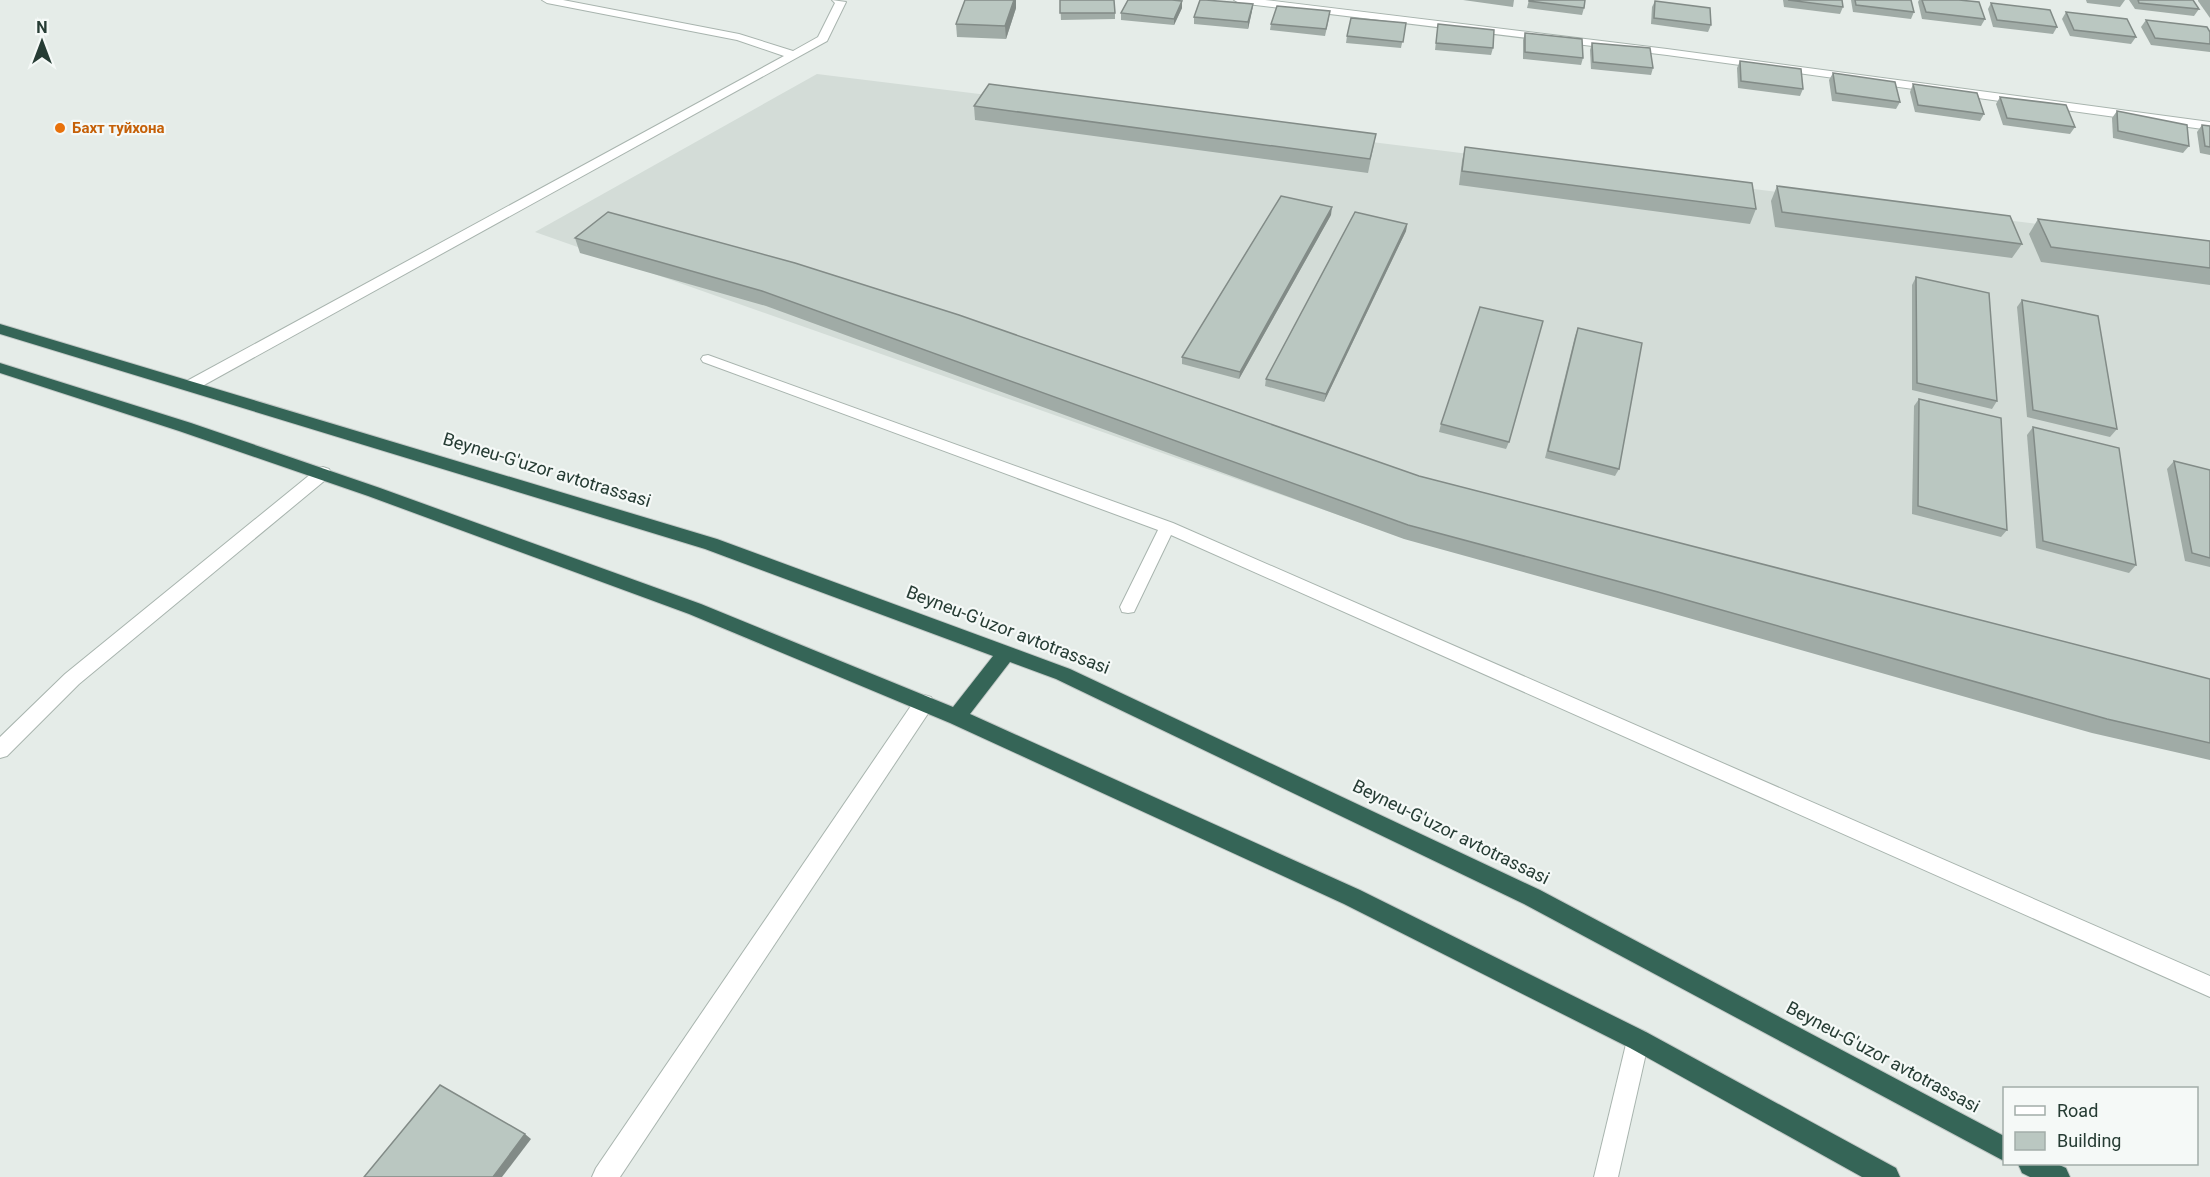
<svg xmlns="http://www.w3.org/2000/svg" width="2210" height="1177" viewBox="0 0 2210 1177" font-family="Roboto,sans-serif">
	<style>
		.built { fill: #d3dcd7 }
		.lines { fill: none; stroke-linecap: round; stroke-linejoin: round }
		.lane-casing { stroke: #a8b4ae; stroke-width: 2 }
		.street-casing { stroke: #a8b4ae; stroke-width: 2 }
		.highway-casing { stroke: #c2c8c6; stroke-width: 2 }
		.lane { fill: #fff; fill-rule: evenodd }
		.street { fill: #fff; fill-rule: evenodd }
		.highway { fill: #356557; fill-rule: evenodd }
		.wall { fill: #a0aba6 }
		.shaded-wall { fill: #828b87 }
		.building { fill: #bac7c1; stroke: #828b87; stroke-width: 1.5 }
		.food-dot { fill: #e8710a; stroke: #f5f9f7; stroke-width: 2 }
		.labels { text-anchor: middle; stroke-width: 4.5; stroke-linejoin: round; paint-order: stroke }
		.far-food-label { font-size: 15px; font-weight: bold; fill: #c56008; stroke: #f5f9f7; text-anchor: start }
		.street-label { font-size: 18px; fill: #263c34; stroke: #f5f9f7 }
	</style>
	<rect width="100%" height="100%" fill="#e5ece8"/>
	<polygon class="built" points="817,74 2210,245 2210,759 1378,529 535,232"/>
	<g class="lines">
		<defs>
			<g id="lane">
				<polygon points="708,355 1173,523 2210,976 2210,997 1171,535 1134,612 1128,613 1122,612 1120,607 1158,530 703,362 701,359 703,356"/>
				<polygon points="1638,1029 1646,1032 1649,1040 1618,1177 1594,1177 1627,1040 1630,1032"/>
			</g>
			<g id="street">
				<polygon points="542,0 563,0 739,34 793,51 818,37 835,3 832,0 846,2 827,41 195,390 185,390 182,386 185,382 784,56 737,40 547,3"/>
				<polygon points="1234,0 1265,0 1667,49 2210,122 2210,130 1667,55 1239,3"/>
				<polygon points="323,467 329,469 331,473 329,477 79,684 7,756 0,758 0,737 65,674 317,469"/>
				<polygon points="924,695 931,697 934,703 931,709 620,1177 592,1177 596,1168 917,697"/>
			</g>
			<g id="highway">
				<polygon points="0,324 717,539 1070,669 1540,890 2004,1136 2004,1161 1524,904 1056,679 1010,662 970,714 1360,890 1646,1032 1896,1168 1900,1177 1862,1177 1630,1048 1344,904 950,723 689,614 368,496 179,431 0,373 0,363 191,423 380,488 701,604 953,707 993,656 705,549 0,334"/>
				<polygon points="2018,1164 2057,1164 2066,1168 2070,1177 2030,1177 2022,1173"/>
			</g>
		</defs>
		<use href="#lane" class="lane-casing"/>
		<use href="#street" class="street-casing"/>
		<use href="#highway" class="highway-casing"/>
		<use href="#lane" class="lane"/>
		<use href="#street" class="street"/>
		<use href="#highway" class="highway"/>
	</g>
	<g class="wall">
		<polygon points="1060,0 1115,13 1115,19 1061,20"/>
		<polygon points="1463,0 1514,0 1513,7"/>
		<polygon points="1529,0 1584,8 1582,15 1527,8"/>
		<polygon points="1783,0 1842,0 1843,7 1840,14 1784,7"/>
		<polygon points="1851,0 1911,0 1914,12 1911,19 1853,12"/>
		<polygon points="1919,0 1959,0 1985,19 1981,26 1922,19 1918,2"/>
		<polygon points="2086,0 2125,0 2120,7 2087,3"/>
		<polygon points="2129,0 2193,0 2199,9 2194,16 2135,9"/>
		<polygon points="2198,0 2210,0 2210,18 2198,1"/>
		<polygon points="1182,1 1182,8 1174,25 1121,20 1121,13"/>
		<polygon points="1655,1 1711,25 1708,32 1651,24 1652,7"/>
		<polygon points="1991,3 2057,27 2053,34 1993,27 1988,9"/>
		<polygon points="1253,4 1252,11 1248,29 1194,24 1194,17"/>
		<polygon points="1016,8 1006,39 957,37 956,24"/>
		<polygon points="2066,12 2136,37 2131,44 2070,36 2062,19"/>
		<polygon points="1329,18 1325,36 1270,30 1271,24"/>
		<polygon points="2146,20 2210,32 2210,52 2151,45 2141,27"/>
		<polygon points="1406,23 1401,48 1346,43 1347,36"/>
		<polygon points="1438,24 1493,48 1491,55 1435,50"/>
		<polygon points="1525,33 1583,58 1581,65 1523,59 1523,40"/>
		<polygon points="1592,43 1653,68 1651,75 1591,69 1590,50"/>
		<polygon points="1740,61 1803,89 1800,96 1738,88 1737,68"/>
		<polygon points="1833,73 1900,102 1896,109 1832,101 1829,80"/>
		<polygon points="1913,84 1984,114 1980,121 1915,112 1910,92"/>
		<polygon points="2000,97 2075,127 2070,134 2003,125 1996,104"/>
		<polygon points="974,106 1376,134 1368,173 975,120"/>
		<polygon points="2117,111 2189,146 2183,153 2113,138 2112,118"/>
		<polygon points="2202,125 2210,126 2210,155 2200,153 2197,132"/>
		<polygon points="1465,147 1756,209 1750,224 1459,185 1462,161"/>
		<polygon points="1777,186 2022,244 2012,258 1775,227 1771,201"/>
		<polygon points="1331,215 1239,379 1182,364 1182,357"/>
		<polygon points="2038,219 2210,241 2210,285 2041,262 2029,234"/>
		<polygon points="1407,224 1406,231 1324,402 1265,386 1266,379"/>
		<polygon points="575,238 1419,476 2210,679 2210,760 2092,733 1650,607 1404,539 766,306 580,253"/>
		<polygon points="1916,277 1997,401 1992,409 1912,390 1912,285"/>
		<polygon points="2022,300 2117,429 2110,437 2027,417 2017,307"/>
		<polygon points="1578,328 1619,469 1615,476 1545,458 1575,336"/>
		<polygon points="1919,399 2007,530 2001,537 1912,514 1914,406"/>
		<polygon points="1441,424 1509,442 1506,449 1439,432"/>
		<polygon points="2033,427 2136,565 2129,573 2036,548 2027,435"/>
		<polygon points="2174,461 2210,470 2210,567 2185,561 2167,469"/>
	</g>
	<g class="shaded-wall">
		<polygon points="1014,0 1016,0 1016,8 1006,39 1005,26"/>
		<polygon points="1182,1 1182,8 1174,25 1174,19"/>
		<polygon points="1253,4 1252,11 1248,29 1248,22"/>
		<polygon points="1332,207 1331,215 1239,379 1240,372"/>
		<polygon points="1407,224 1406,231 1324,402 1326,394"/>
		<polygon points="525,1134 531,1139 502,1177 493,1177"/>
	</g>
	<g class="building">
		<polygon points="965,0 1014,0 1005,26 956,24"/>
		<polygon points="1060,0 1114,0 1115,13 1060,13"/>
		<polygon points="1128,0 1172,0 1182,1 1174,19 1121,13"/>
		<polygon points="1200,0 1206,0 1253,4 1248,22 1194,17"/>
		<polygon points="1529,0 1585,0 1584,8 1529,1"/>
		<polygon points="1788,0 1842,0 1843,7"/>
		<polygon points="1855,0 1911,0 1914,12 1856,5"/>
		<polygon points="1922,0 1959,0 1979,2 1985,19 1926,12"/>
		<polygon points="2138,0 2193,0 2199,9 2139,3"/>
		<polygon points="1655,1 1710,8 1711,25 1654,18"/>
		<polygon points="1991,3 2050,10 2057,27 1997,20"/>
		<polygon points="1277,6 1330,11 1326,29 1271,24"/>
		<polygon points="2066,12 2127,19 2136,37 2074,30"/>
		<polygon points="1351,18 1406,23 1403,42 1347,36"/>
		<polygon points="2146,20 2207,27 2210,32 2210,44 2155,38"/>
		<polygon points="1438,24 1494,30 1493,48 1436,43"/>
		<polygon points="1525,33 1582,39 1583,58 1525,52"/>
		<polygon points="1592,43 1650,48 1653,68 1593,62"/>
		<polygon points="1740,61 1801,69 1803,89 1741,81"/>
		<polygon points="1833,73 1895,82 1900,102 1836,93"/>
		<polygon points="989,84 1376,134 1370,159 974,106"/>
		<polygon points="1913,84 1977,93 1984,114 1918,105"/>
		<polygon points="2000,97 2066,105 2075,127 2007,118"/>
		<polygon points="2117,111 2187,125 2189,146 2118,131"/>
		<polygon points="2202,125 2210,126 2210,147 2205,146"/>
		<polygon points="1465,147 1752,183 1756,209 1462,171"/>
		<polygon points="1777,186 2010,216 2022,244 1782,212"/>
		<polygon points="1281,196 1332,207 1240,372 1182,357"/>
		<polygon points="608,212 795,263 959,315 1419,476 2210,679 2210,743 2107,719 1658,592 1408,525 762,291 575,238"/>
		<polygon points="1355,212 1407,224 1326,394 1266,379"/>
		<polygon points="2038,219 2210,241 2210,268 2051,247"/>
		<polygon points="1916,277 1989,293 1997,401 1917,383"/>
		<polygon points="2022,300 2098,316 2117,429 2033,410"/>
		<polygon points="1480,307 1543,321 1509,442 1441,424"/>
		<polygon points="1578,328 1642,343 1619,469 1548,451"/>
		<polygon points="1919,399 2001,418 2007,530 1918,506"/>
		<polygon points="2033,427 2119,448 2136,565 2043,541"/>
		<polygon points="2174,461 2210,470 2210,558 2192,553"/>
		<polygon points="440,1085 525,1134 493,1177 364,1177"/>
	</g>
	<circle class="food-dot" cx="60" cy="128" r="6"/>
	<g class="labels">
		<g class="far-food-label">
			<text x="72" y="133">Бахт туйхона</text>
		</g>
		<g class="street-label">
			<text transform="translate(547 470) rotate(17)" y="6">Beyneu-G'uzor avtotrassasi</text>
			<text transform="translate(1008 630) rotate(21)" y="6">Beyneu-G'uzor avtotrassasi</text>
			<text transform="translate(1451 832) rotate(26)" y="6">Beyneu-G'uzor avtotrassasi</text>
			<text transform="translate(1883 1057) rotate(28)" y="6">Beyneu-G'uzor avtotrassasi</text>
		</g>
	</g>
	<rect x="2003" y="1087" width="195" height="78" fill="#f5f9f7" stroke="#a2ada9" stroke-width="1.5"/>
	<rect x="2015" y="1106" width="30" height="9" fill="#ffffff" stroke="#a2ada9" stroke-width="1.5"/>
	<text x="2057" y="1117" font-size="18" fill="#263c34">Road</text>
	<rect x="2015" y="1132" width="30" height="18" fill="#bac7c1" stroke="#a2ada9" stroke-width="1.5"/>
	<text x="2057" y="1147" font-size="18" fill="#263c34">Building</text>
	<g transform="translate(42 42)" stroke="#f5f9f7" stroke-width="4.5" paint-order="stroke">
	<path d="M0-4.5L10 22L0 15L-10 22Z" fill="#263c34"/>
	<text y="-9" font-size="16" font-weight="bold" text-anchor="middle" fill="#263c34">N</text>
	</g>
</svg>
